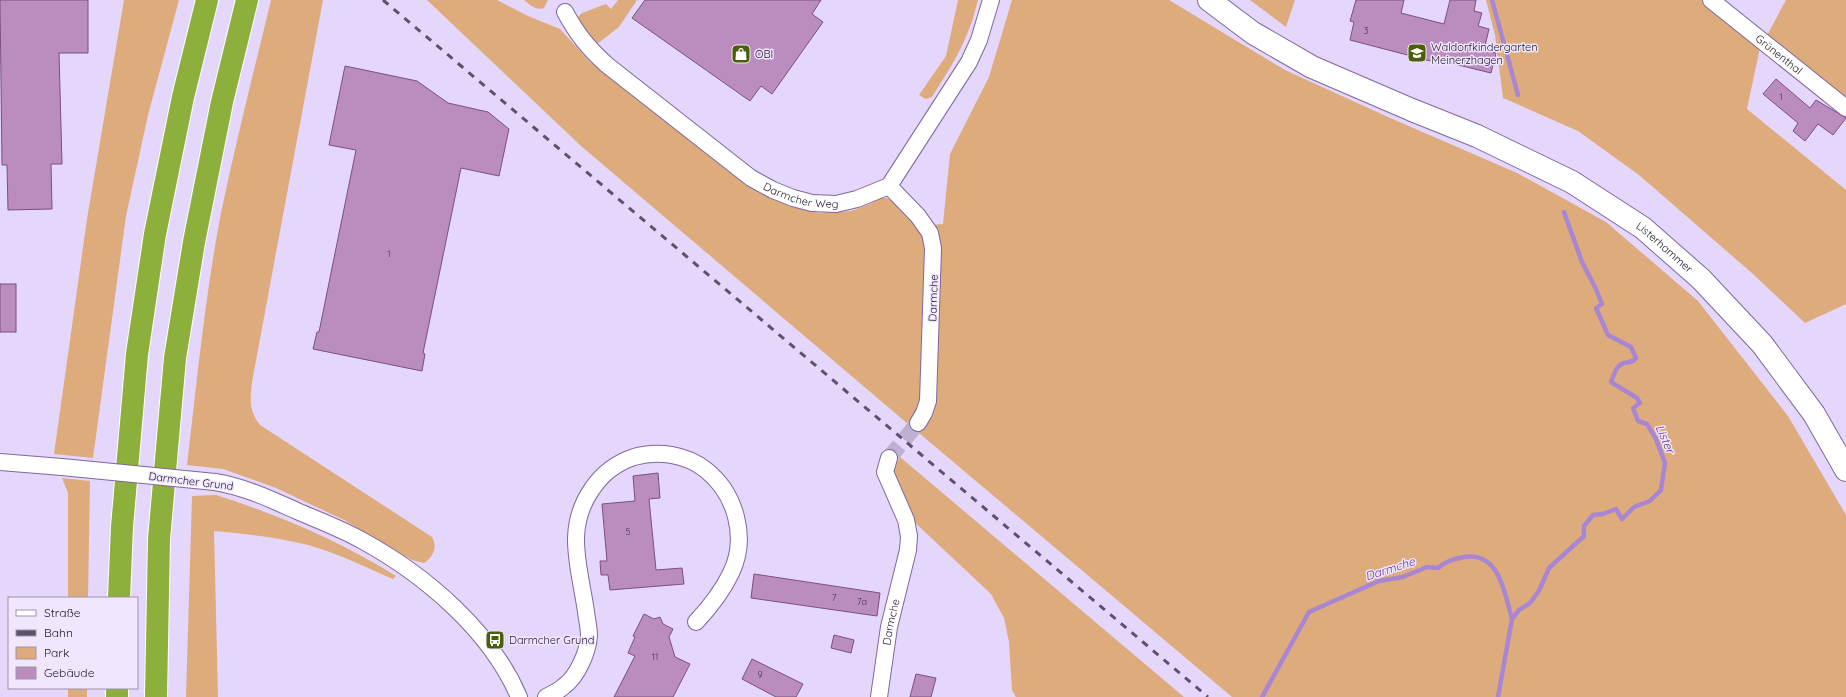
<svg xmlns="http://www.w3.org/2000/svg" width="1846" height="697" viewBox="0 0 1846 697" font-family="Quicksand,sans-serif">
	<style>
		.green { fill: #deac7c }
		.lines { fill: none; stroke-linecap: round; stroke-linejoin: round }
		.stream { stroke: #a886d3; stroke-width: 4.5 }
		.building { fill: #bb8dbf; stroke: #7a507e }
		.minor-tunnel { stroke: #beb0d2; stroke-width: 16; stroke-dasharray: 16 8; stroke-linecap: butt }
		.minor-casing { stroke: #7f679d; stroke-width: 18 }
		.secondary-casing { stroke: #7f679d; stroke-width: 24 }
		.motorway-casing { stroke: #fff; stroke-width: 24 }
		.minor { stroke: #fff; stroke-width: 16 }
		.secondary { stroke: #fff; stroke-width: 22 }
		.motorway { stroke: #8daf3b; stroke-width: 22 }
		.rail { stroke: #5d516c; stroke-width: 3; stroke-dasharray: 7 7; stroke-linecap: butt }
		.minor-bridge-casing { stroke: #7f679d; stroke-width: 18; stroke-linecap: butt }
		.minor-bridge { stroke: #fff; stroke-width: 16 }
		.labels { text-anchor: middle; stroke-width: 3; stroke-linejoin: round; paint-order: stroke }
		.number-label { font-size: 9px; fill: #473451 }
		.poi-label { font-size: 11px; fill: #20162c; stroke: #f0e6fe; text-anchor: start }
		.street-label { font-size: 11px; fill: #20162c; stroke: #f0e6fe }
		.water-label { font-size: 12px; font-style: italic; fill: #633591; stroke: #f0e6fe }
	</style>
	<rect width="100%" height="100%" fill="#e5d6fb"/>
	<g class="green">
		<polygon points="124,0 179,0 148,115 126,216 93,458 54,454 87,219"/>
		<path d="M271 0H323L252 382C250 399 249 411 260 425L432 537C438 547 433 557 424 563L412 560 344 520 276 488 223 469 187 465C197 381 205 296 221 213 236 141 254 71 271 0Z"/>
		<polygon points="427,0 497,0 528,16 560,29 590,62 734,175 763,194 792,207 819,213 851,211 870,204 881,198 887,198 894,202 924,233 928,251 923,399 908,424 581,146"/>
		<path d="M524 0H548L544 8C536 11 530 5 524 0Z"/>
		<polygon points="618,0 637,0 619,27 601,41 598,43 594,41 577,22 578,17 582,13 606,4 611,9"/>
		<path d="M958 0H978C968 41 954 62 932 97L926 99 919 95 946 56Z"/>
		<polygon points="1012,0 1169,0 1285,70 1388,117 1517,173 1606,222 1698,301 1788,416 1846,515 1846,697 1232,697 919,433 932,414 932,225 943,224 950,154 989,77"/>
		<polygon points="1250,0 1295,0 1286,27"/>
		<polygon points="1486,0 1707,0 1761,43 1747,109 1846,190 1846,304 1805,323 1753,274 1639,175 1578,131 1503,98 1495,35"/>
		<polygon points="1786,0 1846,0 1846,102 1765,39"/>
		<polygon points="900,457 1184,697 1016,697 1012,690 1009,642 1004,618 991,594 910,518 892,475 894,466"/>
		<polygon points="62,478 90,481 88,598 68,598 68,493"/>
		<path d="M216 495C279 515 340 541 396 576L393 579C365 567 337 553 308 545 277 537 246 534 214 531L218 697H186L192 496Z"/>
		<rect x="68" y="688" width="19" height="9"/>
	</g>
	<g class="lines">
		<g class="stream">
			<polyline points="1492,0 1518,95"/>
			<path d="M1262 697 1309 612 1379 581 1403 577 1427 567 1438 568C1446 561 1454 559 1464 557 1500 551 1505 595 1512 619"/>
			<path d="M1498 697 1512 619 1519 610 1530 603 1539 591 1549 568 1584 536V526L1593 515 1603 514 1616 509 1622 519 1634 507 1650 501 1661 490 1665 463 1656 439 1647 424 1638 421 1633 408 1640 403 1637 398 1611 382C1614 375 1616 365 1624 363 1629 362 1632 363 1636 358L1631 347 1608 335 1596 308 1602 304 1596 289 1582 262 1564 212"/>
		</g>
	</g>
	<g class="building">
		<polygon points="0,0 88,0 88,53 59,53 62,164 51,164 52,209 8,210 7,165 2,165"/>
		<polygon points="645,0 821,0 812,14 823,22 772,94 761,86 750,101 632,18"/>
		<polygon points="1356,0 1404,0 1401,13 1444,24 1450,0 1476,0 1474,11 1482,13 1478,26 1489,29 1484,50 1496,53 1491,73 1438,60 1438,63 1350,40 1354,22 1350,21"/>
		<polygon points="345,66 417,81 448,103 488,112 509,129 499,176 461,168 423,353 425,354 422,371 313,349 317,332 319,332 356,150 329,145"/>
		<polygon points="1776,79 1810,108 1816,100 1846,118 1833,135 1818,124 1805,141 1793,131 1798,123 1763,94"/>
		<rect x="0" y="284" width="16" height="48"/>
		<polygon points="658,473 660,498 649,499 656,570 682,568 684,584 610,590 608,575 601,575 600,561 607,561 602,504 635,501 633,476"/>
		<polygon points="754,574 880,593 877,616 751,598"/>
		<polygon points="644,614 654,619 660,617 663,624 673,629 669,637 675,657 690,664 673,697 614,697 635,656 628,653 635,637 633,636"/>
		<polygon points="834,635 854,640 851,653 831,648"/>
		<polygon points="752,659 803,684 796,697 776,697 742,679"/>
		<polygon points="916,674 936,678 931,697 910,697"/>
	</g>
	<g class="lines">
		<polyline class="minor-tunnel" points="889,458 918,423"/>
		<defs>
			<g id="minor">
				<path id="s1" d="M1711 0 1846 108"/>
				<path id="s2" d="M565 12C577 34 588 48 607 65L751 178 773 190 793 198 812 203 836 204 857 199 889 186 969 62 979 40 991 0"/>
				<polyline points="889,186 918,216 930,233 933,248 928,401 924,413 918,423"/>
				<polyline points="0,462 62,467"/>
				<path d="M215 482C245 487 270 499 297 511 320 521 342 529 363 541 425 575 491 631 519 697"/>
				<path d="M546 697C552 694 559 691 564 686 577 677 588 652 589 636 589 628 587 620 586 612 580 568 564 529 592 489 602 474 616 463 634 457 657 450 686 454 706 470 736 494 748 538 731 573 722 592 710 607 696 622"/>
				<path id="s3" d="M879 697 889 627 908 550 909 536 906 520 885 472 889 458"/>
			</g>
			<g id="secondary">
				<path id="s4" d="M1209 0 1253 33 1312 67 1412 110 1477 136 1572 182 1643 228 1701 279 1762 344 1814 414 1846 470"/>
			</g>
			<g id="motorway">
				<polyline points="119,598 122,527 137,354 155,234 183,97 207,0"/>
				<polyline points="117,688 117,697"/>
				<polyline points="156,697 159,539 175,358 194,242 222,102 247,0"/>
			</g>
		</defs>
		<use href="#minor" class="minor-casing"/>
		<use href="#secondary" class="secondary-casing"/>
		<use href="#motorway" class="motorway-casing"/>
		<use href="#minor" class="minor"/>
		<use href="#secondary" class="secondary"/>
		<use href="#motorway" class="motorway"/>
		<polyline class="rail" points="383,0 1208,697"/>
		<defs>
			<polyline id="minor-bridge" points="62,467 215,482"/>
		</defs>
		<use href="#minor-bridge" class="minor-bridge-casing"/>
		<use href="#minor-bridge" class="minor-bridge"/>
	</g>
	<defs>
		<symbol id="school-square" viewBox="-11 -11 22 22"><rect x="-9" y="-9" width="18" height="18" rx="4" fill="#495f08" stroke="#f0e6fe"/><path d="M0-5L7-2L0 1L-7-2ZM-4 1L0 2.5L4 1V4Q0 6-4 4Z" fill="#fff"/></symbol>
		<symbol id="shop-square" viewBox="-11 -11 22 22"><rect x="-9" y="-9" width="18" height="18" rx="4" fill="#495f08" stroke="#f0e6fe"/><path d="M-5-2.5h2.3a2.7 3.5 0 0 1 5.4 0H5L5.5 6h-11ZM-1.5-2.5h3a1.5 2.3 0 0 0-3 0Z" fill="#fff"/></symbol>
		<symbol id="bus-square" viewBox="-11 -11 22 22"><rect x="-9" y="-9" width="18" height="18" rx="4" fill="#495f08" stroke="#f0e6fe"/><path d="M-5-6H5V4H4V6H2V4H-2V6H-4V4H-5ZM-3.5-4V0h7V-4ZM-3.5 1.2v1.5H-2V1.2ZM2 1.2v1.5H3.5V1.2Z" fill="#fff"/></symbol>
	</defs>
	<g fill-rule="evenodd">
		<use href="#school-square" x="1406" y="42" width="22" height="22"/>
		<use href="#shop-square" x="730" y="43" width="22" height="22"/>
		<use href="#bus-square" x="484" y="629" width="22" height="22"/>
	</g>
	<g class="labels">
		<g class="number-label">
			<text x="1366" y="34">3</text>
			<text x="1781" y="100">1</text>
			<text x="389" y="257">1</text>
			<text x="628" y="535">5</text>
			<text x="834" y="601">7</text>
			<text x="862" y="605">7a</text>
			<text x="655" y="660">11</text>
			<text x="760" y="678">9</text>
		</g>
		<g class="poi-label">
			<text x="1431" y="51">Waldorfkindergarten<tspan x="1431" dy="13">Meinerzhagen</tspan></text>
			<text x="755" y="58">OBI</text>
			<text x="509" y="644">Darmcher Grund</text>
		</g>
		<g class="street-label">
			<text dy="4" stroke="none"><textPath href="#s1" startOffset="87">Grünenthal</textPath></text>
			<text dy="4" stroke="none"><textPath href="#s2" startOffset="305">Darmcher Weg</textPath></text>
			<text dy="4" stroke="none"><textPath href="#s4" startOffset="521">Listerhammer</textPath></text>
			<text transform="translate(933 298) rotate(-88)" y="4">Darmche</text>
			<text transform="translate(191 481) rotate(7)" y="4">Darmcher Grund</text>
			<text dy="4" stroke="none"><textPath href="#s3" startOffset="76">Darmche</textPath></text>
		</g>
		<g class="water-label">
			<text transform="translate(1665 439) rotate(66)" y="4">Lister</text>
			<text transform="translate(1390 569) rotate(-18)" y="4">Darmche</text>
		</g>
	</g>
	<rect x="8" y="597" width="130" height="92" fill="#f0e6fe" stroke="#9d93aa"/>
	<rect x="16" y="610" width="20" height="6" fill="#ffffff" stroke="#9d93aa"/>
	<text x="44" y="617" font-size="12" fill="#20162c">Straße</text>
	<rect x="16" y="630" width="20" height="6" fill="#5d516c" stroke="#9d93aa"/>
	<text x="44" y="637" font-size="12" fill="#20162c">Bahn</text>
	<rect x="16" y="647" width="20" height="12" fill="#deac7c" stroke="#9d93aa"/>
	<text x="44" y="657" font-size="12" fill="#20162c">Park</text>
	<rect x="16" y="667" width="20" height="12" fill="#bb8dbf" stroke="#9d93aa"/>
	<text x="44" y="677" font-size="12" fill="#20162c">Gebäude</text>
</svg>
